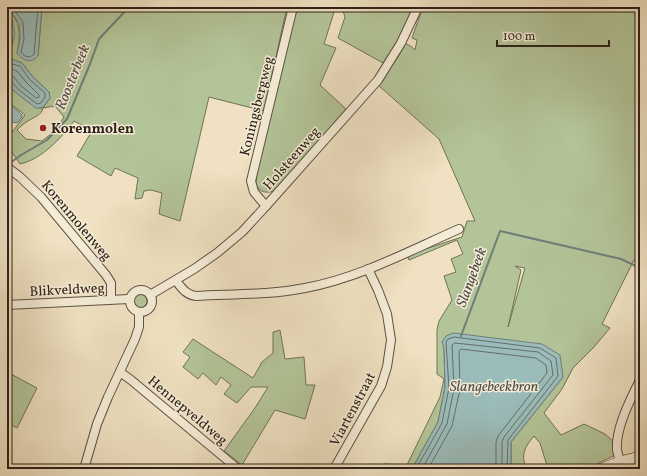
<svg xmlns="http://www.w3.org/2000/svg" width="647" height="476" viewBox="0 0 647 476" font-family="Vollkorn,serif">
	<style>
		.green { fill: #b3c498; stroke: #707258; fill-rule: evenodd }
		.water { fill: #9bbcba; stroke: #6f7e79 }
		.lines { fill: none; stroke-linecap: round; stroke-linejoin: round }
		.shore { stroke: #646e69; stroke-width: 1 }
		.stream { stroke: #6f7e79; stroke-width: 2 }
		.street-casing { stroke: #5e5142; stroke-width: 10 }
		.secondary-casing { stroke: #2e2118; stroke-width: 12 }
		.street { stroke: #f5ecd7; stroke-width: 8 }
		.secondary { stroke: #f5ecd7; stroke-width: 11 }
		.poi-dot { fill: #8f2418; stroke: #f5ecd7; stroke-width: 1.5 }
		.labels { text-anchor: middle; stroke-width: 3; stroke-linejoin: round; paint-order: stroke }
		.street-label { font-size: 14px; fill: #2e2118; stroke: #f5ecd7 }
		.poi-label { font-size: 14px; font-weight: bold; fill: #2e2118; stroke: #f5ecd7; text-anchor: start }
		.water-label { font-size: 15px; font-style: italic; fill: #4f5049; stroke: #f5ecd7 }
	</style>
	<rect width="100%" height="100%" fill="#efe1c2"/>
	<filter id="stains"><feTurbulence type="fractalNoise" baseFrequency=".005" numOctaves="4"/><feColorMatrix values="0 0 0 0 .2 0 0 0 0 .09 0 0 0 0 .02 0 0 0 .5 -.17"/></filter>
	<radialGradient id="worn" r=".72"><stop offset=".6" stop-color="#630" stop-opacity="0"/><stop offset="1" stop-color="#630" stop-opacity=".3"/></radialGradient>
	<g class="green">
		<path d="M7 7C21 24 21 32 17 53L38 56 42 7H287L264 111 209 97 180 221 159 214 162 193 151 190 144 191 142 198 135 199 138 178 115 168 111 176 77 156 92 131 74 121C60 139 42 159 20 164L9 148 7 139 25 115 7 101V83L15 92 40 108H43L50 98 49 92 33 77 22 63 11 59 7 61V51L9 50 13 21 7 16ZM55 106 64 117 55 131 42 141 26 139 17 130C20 127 24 123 28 121 34 117 41 116 43 108Z"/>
		<path d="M296 7H413L396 44 383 63 338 38 345 17 343 11 335 9 324 44 336 48 320 85 346 109 276 190C268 194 258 193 256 183 256 180 257 176 257 173Z"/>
		<path d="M423 7H640V263L634 260 602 324 610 328 594 347 573 368 562 389 544 413 561 435 584 424 605 434 613 441 615 455 587 469H548L540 443 534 436C524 448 521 454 526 469H511V442L563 377 444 348 445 387 438 422 412 469H382L384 464 407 465 440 397 444 379 437 374V330L439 321 452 300 444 276 456 272 451 259 463 254 457 240 409 260 407 255 462 237 467 221H475L439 139 378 85 398 57 405 43 412 47 415 50 417 40 412 38ZM515 266 525 268 508 327 521 270Z"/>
		<circle cx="140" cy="301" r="7"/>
		<polygon points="280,330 285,359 304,357 306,385 315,385 305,419 275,410 242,465 224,451 255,408 268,387 251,387 237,403 224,394 231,385 221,377 216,385 203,373 198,379 183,367 190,357 183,352 193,339 253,378 262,362 273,353 273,332"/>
		<polygon points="7,372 37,388 17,428 7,423"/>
	</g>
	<g class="water">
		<path d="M8 7H42L38 56C31 64 23 61 17 53L20 39 19 23Z"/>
		<path d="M7 16C17 25 17 42 7 51Z"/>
		<polygon points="11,59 22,63 33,77 49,92 50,98 44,106 40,108 36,108 15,92 7,83 7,61"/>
		<polygon points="7,101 22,115 22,117 17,123 11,122 7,118"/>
		<polygon points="453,333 542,344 560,355 563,377 511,442 511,469 412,469 438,422 445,387 444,348 442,342 446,336"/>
	</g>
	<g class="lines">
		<g class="shore">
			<path d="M12 7 23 22 24 39 21 52C24 57 30 59 34 54L38 7"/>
			<polyline points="7,64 12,64 20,66 30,80 45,93 45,97 41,103 37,104 18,89 11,81 7,81"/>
			<polyline points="7,70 12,69 17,71 27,83 39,95 39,97 36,98 21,86 14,77 7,76"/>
			<polyline points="416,469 442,423 449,388 446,342 448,339 454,337 540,348 556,358 558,376 508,440 507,469"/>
			<polyline points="422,469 447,424 454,388 452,345 455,343 538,352 551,361 553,375 504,437 502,442 502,469"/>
			<polyline points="428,469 452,426 460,389 459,351 461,349 536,358 546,365 547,373 498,436 496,442 496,469"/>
		</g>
		<g class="stream">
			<polyline points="10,163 21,155 47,140 67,119 90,64 99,39 129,7"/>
			<polyline points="461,336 500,231 621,259 640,268"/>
		</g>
		<defs>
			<g id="street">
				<polyline points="7,167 20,177 41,197 106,275 111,283 111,299"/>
				<polyline points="266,206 254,192 251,181 293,7"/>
				<path d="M176 281C182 288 186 295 196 296 232 294 270 295 305 288 359 278 409 251 459 229"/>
				<circle cx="141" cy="301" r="11"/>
				<polyline points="150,295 194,269 217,253 242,232 266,206 378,80 401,43 418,7"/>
				<polyline points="7,305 129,299"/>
				<polyline points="120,372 131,380 238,469"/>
				<path d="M620 462C619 458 618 454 617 450 615 429 631 398 640 380"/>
				<polyline points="84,469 97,424 108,397 135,339 139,327 139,313"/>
				<polyline points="334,469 381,386 387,367 391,340 387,314 378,290 368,269"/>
			</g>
			<polyline id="secondary" points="602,469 620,462 640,457"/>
		</defs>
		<use href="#street" class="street-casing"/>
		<use href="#secondary" class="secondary-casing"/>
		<use href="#street" class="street"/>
		<use href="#secondary" class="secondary"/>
	</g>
	<circle class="poi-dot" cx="43" cy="128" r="4"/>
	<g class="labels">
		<g class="street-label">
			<text transform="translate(256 106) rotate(-76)" y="5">Koningsbergweg</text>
			<text transform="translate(291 158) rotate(-49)" y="5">Holsteenweg</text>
			<text transform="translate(77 220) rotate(50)" y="5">Korenmolenweg</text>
			<text transform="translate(67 289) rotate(-3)" y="5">Blikveldweg</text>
			<text transform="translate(352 409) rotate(-62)" y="5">Viartenstraat</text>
			<text transform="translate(188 410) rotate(40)" y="5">Hennepveldweg</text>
		</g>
		<g class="poi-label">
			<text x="51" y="133">Korenmolen</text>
		</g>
		<g class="water-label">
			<text transform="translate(72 77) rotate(-68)" y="5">Roosterbeek</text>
			<text transform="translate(471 277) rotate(-70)" y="5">Slangebeek</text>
			<text x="494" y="391">Slangebeekbron</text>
		</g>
	</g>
	<rect width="647" height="476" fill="none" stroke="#efe1c2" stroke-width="24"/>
	<rect x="8" y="8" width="631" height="460" fill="none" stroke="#2e2118" stroke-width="2"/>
	<rect x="12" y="12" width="623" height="452" fill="none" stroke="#2e2118"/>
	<path d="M497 40v6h112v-6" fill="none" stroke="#2e2118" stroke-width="2"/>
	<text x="503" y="40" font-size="12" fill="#2e2118" stroke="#f5ecd7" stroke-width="3" paint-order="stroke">100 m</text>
	<rect width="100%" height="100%" filter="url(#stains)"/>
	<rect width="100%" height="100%" fill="url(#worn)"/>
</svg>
